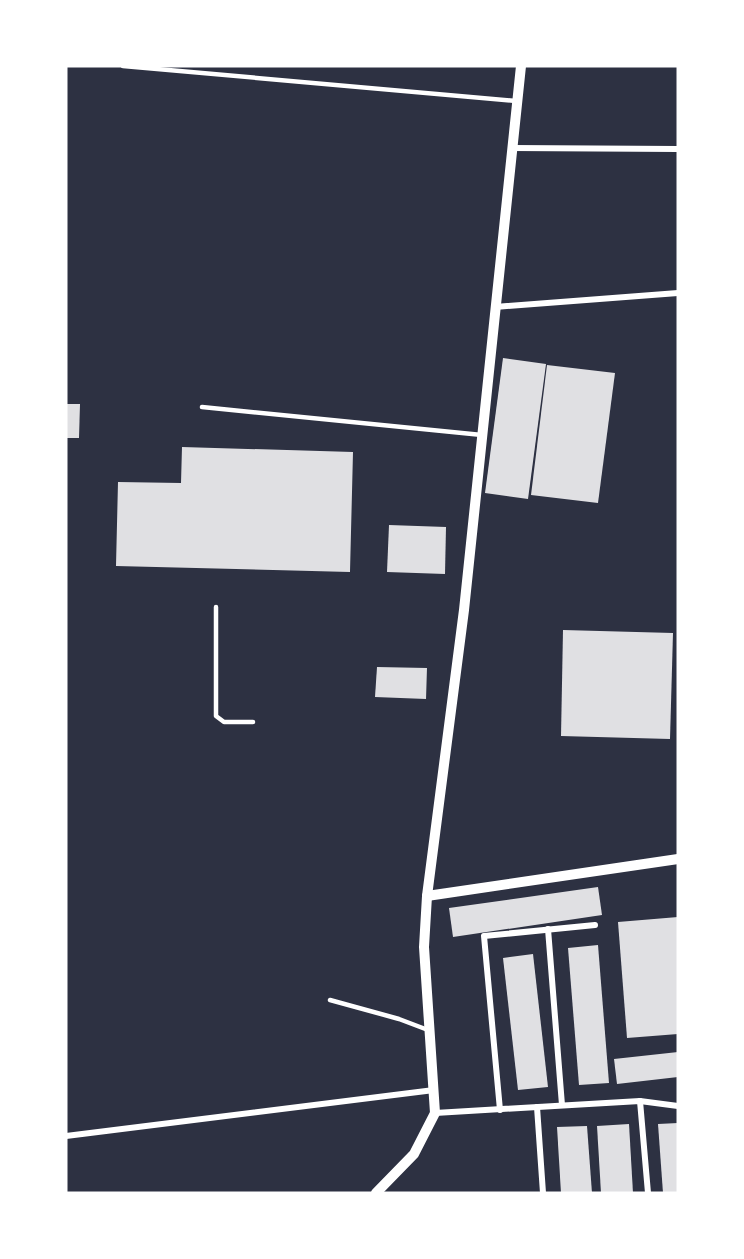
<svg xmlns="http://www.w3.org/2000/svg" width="744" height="1259" viewBox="0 0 744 1259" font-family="Poppins,sans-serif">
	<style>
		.building { fill: #e0e0e3 }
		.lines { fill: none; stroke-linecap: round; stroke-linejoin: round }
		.service { stroke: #fff; stroke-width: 4.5 }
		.minor { stroke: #fff; stroke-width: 6 }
		.tertiary { stroke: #fff; stroke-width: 10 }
	</style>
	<rect width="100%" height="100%" fill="#2d3142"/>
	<g class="building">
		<polygon points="503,358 546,364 528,499 485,493"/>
		<polygon points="547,365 615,373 598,503 531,495"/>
		<polygon points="66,404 80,404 79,438 66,438"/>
		<polygon points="182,447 353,452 350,572 116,566 118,482 181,483"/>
		<polygon points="389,525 446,527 445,574 387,572"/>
		<polygon points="563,630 673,633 670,739 561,736"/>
		<polygon points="377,667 427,668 426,699 375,697"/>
		<polygon points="598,887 602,915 453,937 449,908"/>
		<polygon points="678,917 678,1034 627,1038 618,922"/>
		<polygon points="598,945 609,1083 579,1085 568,948"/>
		<polygon points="533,954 548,1087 518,1090 503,958"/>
		<polygon points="678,1052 678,1077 617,1084 614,1059"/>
		<polygon points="678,1123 678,1193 663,1193 658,1124"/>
		<polygon points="629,1124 633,1193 601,1193 597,1126"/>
		<polygon points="587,1126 592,1193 561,1193 557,1127"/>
	</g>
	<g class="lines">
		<g class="service">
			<polyline points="123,66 516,101"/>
			<polyline points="202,407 482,435"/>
			<polyline points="216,607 216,716 224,722 253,722"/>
			<polyline points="330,1000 399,1019 428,1030"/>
		</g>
		<g class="minor">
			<polyline points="512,148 678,149"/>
			<polyline points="495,307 678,293"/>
			<polyline points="548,929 562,1105"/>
			<polyline points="640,1101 648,1193"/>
			<polyline points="537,1107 543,1193"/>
			<polyline points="500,1110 484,936 595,925"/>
			<polyline points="435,1113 640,1101 678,1106"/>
			<polyline points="66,1136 434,1090"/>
		</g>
		<g class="tertiary">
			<polyline points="427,896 678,859"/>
			<polyline points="376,1193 414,1154 435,1113 424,947 427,896 464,610 521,66"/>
		</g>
	</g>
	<rect width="744" height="1259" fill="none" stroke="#ffffff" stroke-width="135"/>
</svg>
